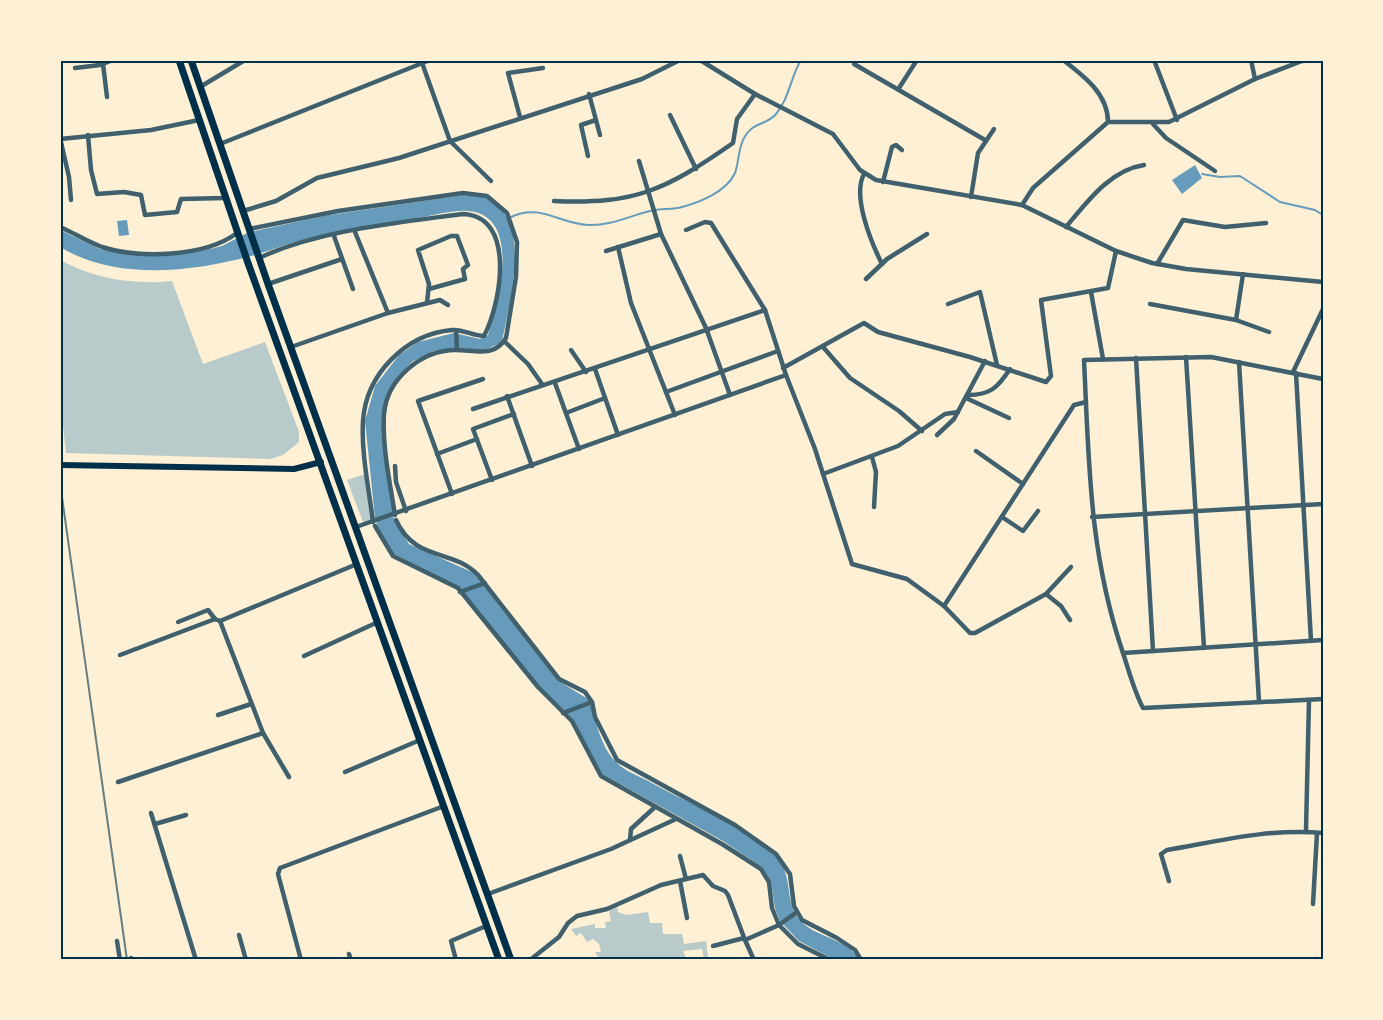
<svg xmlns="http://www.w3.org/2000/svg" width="1383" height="1020" viewBox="0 0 1383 1020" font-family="'Times New Roman',serif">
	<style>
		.green { fill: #b9caca }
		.water { fill: #669bbc }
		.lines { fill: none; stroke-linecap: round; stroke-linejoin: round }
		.stream { stroke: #669bbc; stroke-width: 2 }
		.minor { stroke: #3f606c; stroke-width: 4.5 }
		.secondary { stroke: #003049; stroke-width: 6 }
		.primary { stroke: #003049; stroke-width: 7 }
		.rail { stroke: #657d81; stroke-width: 2 }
		.neatline { fill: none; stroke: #003049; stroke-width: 2 }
	</style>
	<rect width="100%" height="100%" fill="#fdf0d5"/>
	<g class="green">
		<path d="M60 260C95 279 133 285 172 281L203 364 265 342 299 432V442L283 455 270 459 66 453 60 399Z"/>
		<polygon points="365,474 371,520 363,522 347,480"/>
		<polygon points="617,907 618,912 626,915 648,912 650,923 662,923 663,934 682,934 684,944 706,941 708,958 704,959 702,949 683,951 687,960 596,960 599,958 595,952 601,952 599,944 593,939 587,942 581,933 576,936 571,929 595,924 595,928 606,928 605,922 611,921 609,911"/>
	</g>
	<g class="water">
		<polygon points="1195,165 1202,178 1182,194 1172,180"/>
		<path d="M463 195C470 196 480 195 486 198 533 220 510 299 503 337L500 343 485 350 455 348 434 351 413 361 397 377 383 410 385 457 394 520 409 544 474 573 557 680 588 699C596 718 600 746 615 761 624 771 639 776 650 782 691 805 742 824 776 857 794 875 784 901 799 919 814 938 847 937 859 960H835L799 941 780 921 775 908 771 881 762 867 723 841 602 774 573 719 539 686 459 587 394 554 379 532 375 518 365 421 375 386 399 355 418 342 454 333 480 339 488 335C497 306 518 234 483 215 466 206 441 214 424 217 382 223 340 231 299 241 282 245 267 252 251 256 191 272 116 281 60 247V230L100 249 128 255 158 256 201 251 222 246 249 232 329 215Z"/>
		<polygon points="127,220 129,235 119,236 117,221"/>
	</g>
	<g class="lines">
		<g class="stream">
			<polyline points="1202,174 1220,177 1240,176 1280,202 1315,210 1323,215"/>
			<path d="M509 218C539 202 559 224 588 225 611 226 629 216 650 211 661 208 672 210 682 207 701 202 727 191 735 173 739 162 738 149 744 138 753 121 766 126 776 114 789 99 791 76 801 60"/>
		</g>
		<g class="minor">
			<polyline points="421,60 450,141 491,181"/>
			<polyline points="700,60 755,94 833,134 860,170 876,180 1022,205 1116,251 1152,263 1186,269 1323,282"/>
			<path d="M1063 60C1084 76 1108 94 1108 122"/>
			<polyline points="1154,60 1177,120"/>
			<polyline points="1251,60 1255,79"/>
			<polyline points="103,64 107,97"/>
			<polyline points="854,64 985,140"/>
			<polyline points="75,68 100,65 113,60"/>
			<polyline points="200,87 245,60"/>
			<polyline points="899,88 917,60"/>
			<polyline points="589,94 600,135"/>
			<polyline points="670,115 696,169"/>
			<polyline points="520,117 508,73 543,68"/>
			<polyline points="1153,124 1166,138 1215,171"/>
			<polyline points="88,135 91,170 97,194 124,192 141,195 145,215 177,212 181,199 225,198"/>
			<polyline points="60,138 69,177 71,200"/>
			<polyline points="60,139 151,130 199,120"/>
			<polyline points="220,144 430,60"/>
			<polyline points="588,156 581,125 596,120"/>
			<polyline points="639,161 661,234 706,328 730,395"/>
			<path d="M864 174C852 196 871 242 882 264"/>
			<polyline points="883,182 892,147 896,145 902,150"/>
			<polyline points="971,197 978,153 994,129"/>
			<path d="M554 201C636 205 667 189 733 143L737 119 755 94"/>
			<polyline points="1022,205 1033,188 1108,122 1169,122 1255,79 1302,61 1320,60"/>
			<polyline points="243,211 276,201 317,178 399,158 642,79 680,60"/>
			<path d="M60 227C74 233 88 242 102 247 140 259 205 257 237 233"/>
			<path d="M1066 227C1087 202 1110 170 1144 165"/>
			<path d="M249 229 338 211 463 193 487 196 507 213 517 242 516 277 506 338C494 358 475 350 456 350 421 350 387 379 384 414 382 447 390 483 395 515"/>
			<polyline points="686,230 705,222 711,223 765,310 786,375 815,449 852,564 907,579 944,606 970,633 975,633 1046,594 1061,606 1070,620"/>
			<polyline points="355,232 388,313"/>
			<polyline points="334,236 353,289"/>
			<polyline points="618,247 631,303 675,415"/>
			<polyline points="606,251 661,234"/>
			<path d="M259 258C319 230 397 223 462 214 517 215 501 304 484 336 473 336 463 329 452 330 406 334 366 374 363 421 361 453 369 489 373 522"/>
			<polyline points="1157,264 1183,220 1225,227 1266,223"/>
			<polyline points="866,279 887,259 927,234"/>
			<polyline points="268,284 342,259"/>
			<polyline points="1091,292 1103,359"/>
			<polyline points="427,303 429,284 418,250 451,236 457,236 468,265 463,269 465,279 429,289"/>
			<polyline points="948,304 980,292 997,365"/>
			<polyline points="1150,304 1236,320 1269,332"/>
			<polyline points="1236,320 1243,274"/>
			<polyline points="456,330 457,350"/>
			<polyline points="504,341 528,364 542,384"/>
			<polyline points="291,347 388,313 440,300 448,305"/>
			<polyline points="823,347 850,378 899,411 922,431"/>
			<polyline points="571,350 586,372"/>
			<polyline points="1186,357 1204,648"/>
			<polyline points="1136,358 1153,651"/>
			<polyline points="1239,362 1259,702"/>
			<polyline points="783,368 864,323 878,332 970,357 1046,382 1051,376 1041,300 1108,288 1116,251"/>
			<polyline points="595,369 618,435"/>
			<polyline points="1293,372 1323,309"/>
			<polyline points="1296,373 1311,641"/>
			<path d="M1323 379 1211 357 1084 360C1089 463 1089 553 1123 653 1129 671 1134 691 1143 708L1323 699"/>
			<polyline points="555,383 579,449"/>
			<polyline points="666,392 778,351"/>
			<path d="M968 395C991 395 998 387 1010 369"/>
			<polyline points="507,396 532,466"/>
			<polyline points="966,398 1009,418"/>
			<polyline points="473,409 765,310"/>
			<polyline points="566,413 605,398"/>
			<polyline points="937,435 954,419 985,361"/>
			<polyline points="976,451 1023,484"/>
			<polyline points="437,454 477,439"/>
			<polyline points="872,457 876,472 874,507"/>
			<polyline points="395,466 396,482 406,511"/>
			<polyline points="823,474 898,446 945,414 958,412"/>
			<polyline points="492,480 473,429 514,414"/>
			<polyline points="452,494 418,401 483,379"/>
			<polyline points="1002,517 1023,531 1038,511"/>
			<polyline points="1092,517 1323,504"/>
			<path d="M396 520C415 562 452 548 478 575L559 679 585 692 592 702 595 717 617 760 735 825 776 854 790 874 794 906 802 920 837 938 855 950 861 960"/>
			<polyline points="375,526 393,556 458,588 538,687 572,721 601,776 722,844 761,869 769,882 772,908 779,925 798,944 830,960"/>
			<polyline points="356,527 786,375"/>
			<polyline points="460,592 485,583"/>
			<polyline points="1046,594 1071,567"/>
			<polyline points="944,606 1074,405 1086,402"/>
			<polyline points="178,622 208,610 215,619"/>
			<polyline points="1123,653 1323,640"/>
			<polyline points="120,655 215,619 220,621"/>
			<polyline points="304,656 378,622"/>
			<polyline points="563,713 592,702"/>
			<polyline points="218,715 251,704"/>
			<polyline points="345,772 420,740"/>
			<polyline points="289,777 263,733 220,621 357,564"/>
			<polyline points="118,782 263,733"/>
			<polyline points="151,813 196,960"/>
			<polyline points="155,824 186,815"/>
			<polyline points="1306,830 1309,700"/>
			<polyline points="630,840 631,829 655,807"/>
			<polyline points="680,856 686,879"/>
			<polyline points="680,881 687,918"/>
			<path d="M1169 881 1161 854 1167 850C1219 841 1270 828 1323 833"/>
			<polyline points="488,894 611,849 676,819"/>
			<polyline points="1313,904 1317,833"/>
			<polyline points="239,935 246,960"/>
			<polyline points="745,940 754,960"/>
			<polyline points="117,941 120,960"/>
			<polyline points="713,946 744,938"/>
			<polyline points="349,954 351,960"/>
			<polyline points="131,958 132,960"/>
			<polyline points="301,960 278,874 280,868 444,806"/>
			<polyline points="456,960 451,941 486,926"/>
			<polyline points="530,960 559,937 568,923 577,916 607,909 661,885 703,875 713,886 725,891 728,895 745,940 779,925 797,912"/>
		</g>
		<polyline class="secondary" points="60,465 294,469 321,462"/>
		<g class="primary">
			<polyline points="179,60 248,263 499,960"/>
			<polyline points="191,60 268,284 511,960"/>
		</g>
		<polyline class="rail" points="60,483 127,960"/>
	</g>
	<rect width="1383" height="1020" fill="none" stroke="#fdf0d5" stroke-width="123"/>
	<rect x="62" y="62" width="1260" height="896" class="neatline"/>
</svg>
